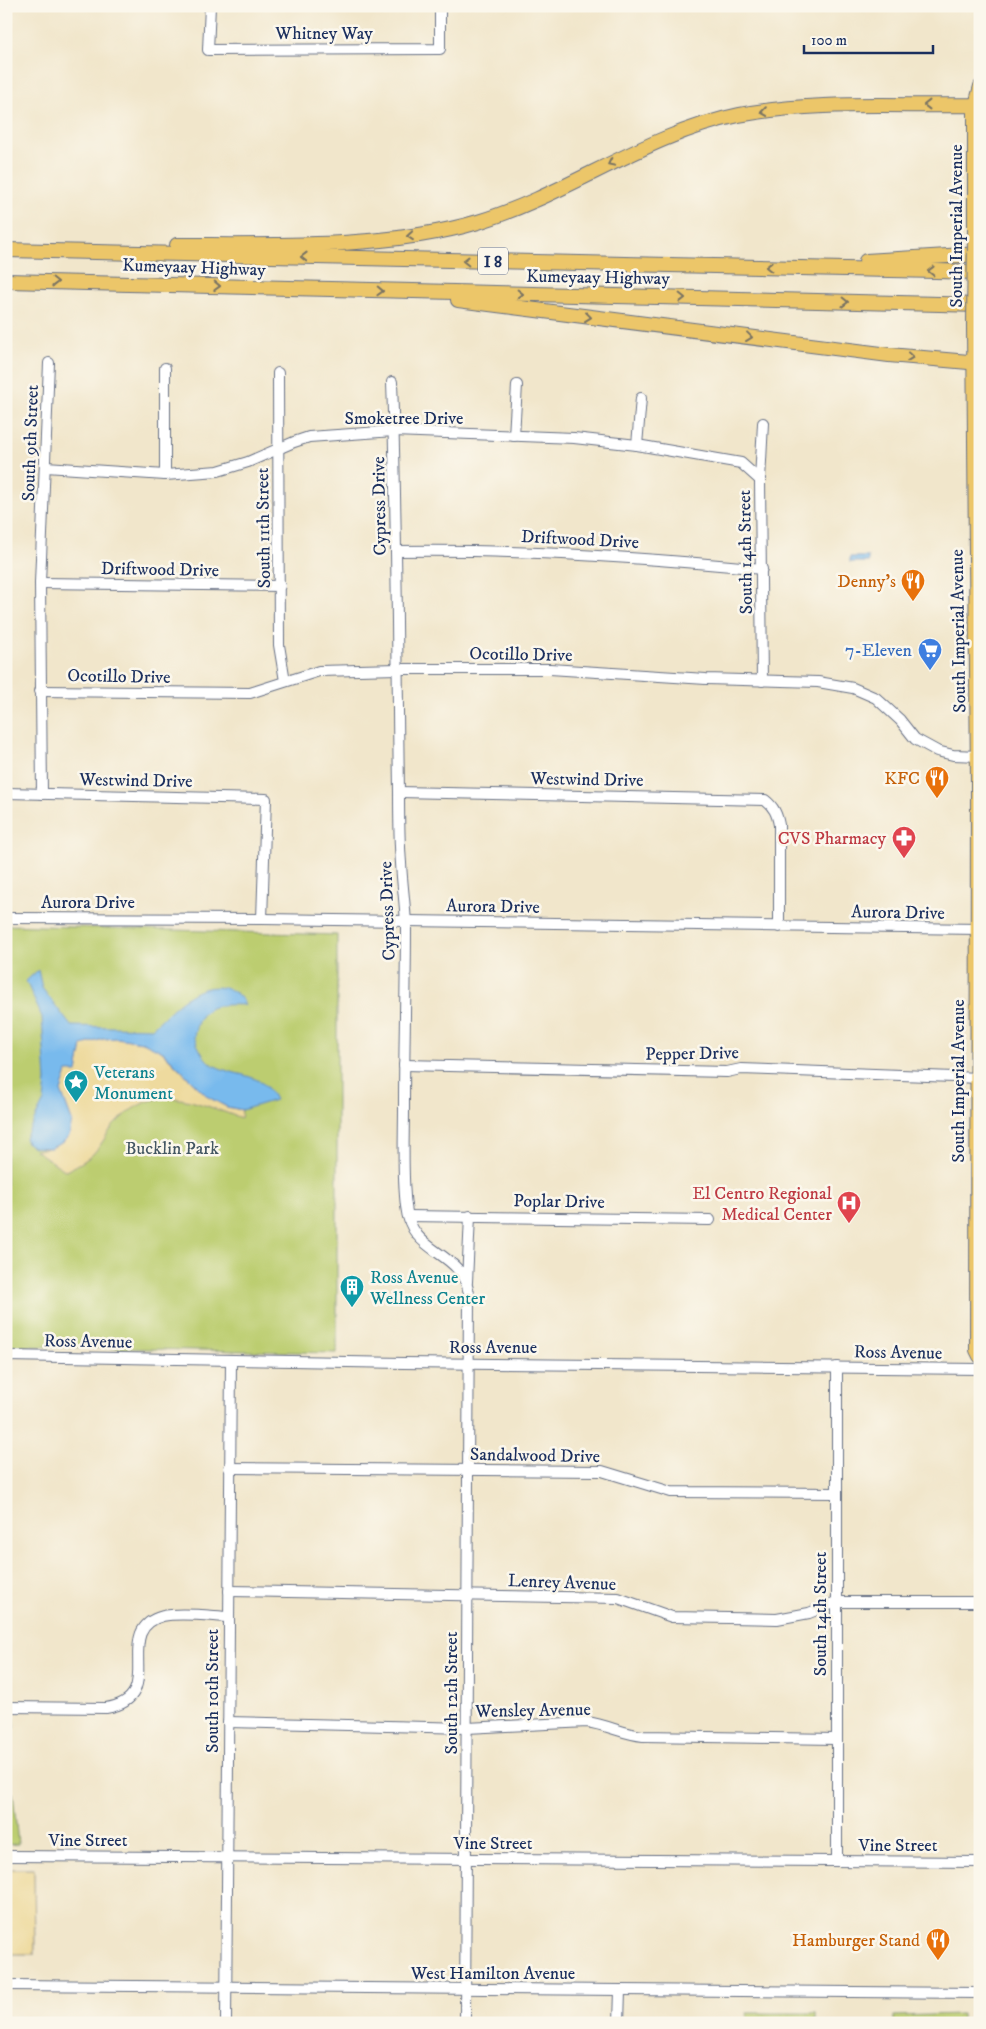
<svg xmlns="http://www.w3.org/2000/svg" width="986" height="2029" viewBox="0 0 986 2029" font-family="'IM FELL DW Pica',serif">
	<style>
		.green { fill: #bccd6f; stroke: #6c7e66 }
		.sand { fill: #eeda9e; stroke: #84847e }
		.water { fill: #78baed; stroke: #4a74a6 }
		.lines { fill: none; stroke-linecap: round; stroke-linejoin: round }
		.minor-casing { stroke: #666f84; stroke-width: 12 }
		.major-casing { stroke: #666f84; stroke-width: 14 }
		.highway-casing { stroke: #666f84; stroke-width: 16 }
		.minor { stroke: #fff; stroke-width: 10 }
		.major { stroke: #ecc669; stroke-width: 12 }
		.highway { stroke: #ecc669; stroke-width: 14 }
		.highway-bridge-casing { stroke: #666f84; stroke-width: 16; stroke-linecap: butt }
		.highway-bridge { stroke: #ecc669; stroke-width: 14 }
		.oneway { stroke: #797363 }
		.labels { text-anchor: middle; stroke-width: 5; stroke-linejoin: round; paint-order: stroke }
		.shield { fill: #fbf7ec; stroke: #5e6b89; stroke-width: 1 }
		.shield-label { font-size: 16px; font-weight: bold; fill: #1b2f5e }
		.street-label { font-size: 18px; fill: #1b2f5e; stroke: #fbf7ec }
		.food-label { font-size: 18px; fill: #c56008; stroke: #fbf7ec; text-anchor: end }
		.shop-label { font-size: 18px; fill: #366cbe; stroke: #fbf7ec; text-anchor: end }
		.health-label { font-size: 18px; fill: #be3a42; stroke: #fbf7ec; text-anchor: end }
		.culture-label { font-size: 18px; fill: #0d838f; stroke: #fbf7ec; text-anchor: start }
		.park-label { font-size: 18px; fill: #435662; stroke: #fbf7ec }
	</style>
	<rect width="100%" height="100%" fill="#fbf7ec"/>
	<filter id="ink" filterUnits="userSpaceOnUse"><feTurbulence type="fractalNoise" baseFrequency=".02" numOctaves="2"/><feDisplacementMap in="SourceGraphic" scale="10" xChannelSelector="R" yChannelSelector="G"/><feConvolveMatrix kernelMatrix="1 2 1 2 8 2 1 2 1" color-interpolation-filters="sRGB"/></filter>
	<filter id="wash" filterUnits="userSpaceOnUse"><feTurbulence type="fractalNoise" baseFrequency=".0096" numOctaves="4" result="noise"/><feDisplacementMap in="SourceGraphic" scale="20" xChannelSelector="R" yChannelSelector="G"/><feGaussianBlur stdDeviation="1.12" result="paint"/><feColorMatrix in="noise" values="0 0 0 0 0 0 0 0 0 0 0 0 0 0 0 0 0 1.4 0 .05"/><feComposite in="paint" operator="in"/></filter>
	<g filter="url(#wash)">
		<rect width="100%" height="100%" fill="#f1e6cb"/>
		<g class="green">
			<polygon points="6,925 337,935 337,1353 6,1346"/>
			<polygon points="6,1718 14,1718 15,1728 6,1732"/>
			<polygon points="6,1787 7,1793 13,1793 18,1844 6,1845"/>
			<rect x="747" y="2013" width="69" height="10"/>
			<polygon points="962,2014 962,2023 894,2023 894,2016"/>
		</g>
		<g class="sand">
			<path d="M117 1038 143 1042 158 1048 208 1097 227 1107 242 1110 241 1118C191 1101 156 1080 113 1126 106 1135 101 1146 93 1154 86 1161 75 1166 66 1171L35 1150C61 1147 62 1144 72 1121L61 1091 67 1071H77L82 1045 103 1039Z"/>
			<polygon points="6,1869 34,1869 35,1954 6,1954"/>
		</g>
		<g class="water">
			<rect x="850" y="557" width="18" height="5"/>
			<path d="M38 970 42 988 71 1026 152 1028C173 1010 193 982 225 988 234 990 241 996 245 1005 216 1004 199 1004 194 1037 199 1048 204 1061 215 1066 239 1078 262 1071 275 1100L242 1110 227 1107 208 1097 163 1052 143 1042 117 1038 103 1039 82 1045 77 1072H67L61 1091 72 1121 69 1136 63 1142 51 1148 33 1147 27 1143 25 1138 44 1101 46 1081 42 1017 26 981Z"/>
		</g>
	</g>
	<g filter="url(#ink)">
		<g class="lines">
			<defs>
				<g id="minor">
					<polyline points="210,6 208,50 440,49 440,6"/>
					<polyline points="278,373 279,645 285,681"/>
					<path d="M392 382C397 519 397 655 399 792 399 815 399 839 401 863 402 883 405 903 406 924 406 985 404 1046 404 1107 404 1140 402 1174 406 1206 411 1256 460 1248 469 1293L465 2023"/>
					<polyline points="514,436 517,385"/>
					<polyline points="637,445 641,398"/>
					<polyline points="46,467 165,475 218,471 248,462 294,442 309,437 394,431 574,438 637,445 741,463 760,480"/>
					<polyline points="165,475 165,368"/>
					<path d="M396 551C519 549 639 557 762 569"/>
					<polyline points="40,583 280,586"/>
					<polyline points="762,681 760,480 763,423"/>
					<polyline points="40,691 250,693 319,671 398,669 550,669 706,679 818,682 853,688 876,698 900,720 915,739 937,751 953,755 980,756"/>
					<path d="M399 792 765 800C774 807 777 814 779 825V927"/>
					<polyline points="6,793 266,799 262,919"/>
					<polyline points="42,794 40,583 49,363"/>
					<polyline points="6,918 262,919 980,929"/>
					<polyline points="404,1065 727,1072 741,1069 980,1078"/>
					<polyline points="408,1216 710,1220"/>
					<polyline points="467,1282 470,1216"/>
					<polyline points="6,1356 404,1363 980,1369"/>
					<polyline points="229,1468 602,1471 671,1492 836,1493"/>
					<polyline points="229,1591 618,1598 672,1617 777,1619 809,1613 836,1602 980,1602"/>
					<path d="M6 1707 106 1708C170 1698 109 1630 163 1616 180 1612 210 1616 229 1617"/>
					<path d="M228 1722 467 1728 587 1722C607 1725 624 1734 643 1736L836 1739"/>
					<polyline points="6,1856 980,1862"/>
					<polyline points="837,1861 837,1367"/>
					<polyline points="6,1985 980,1993"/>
					<polyline points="226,2023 231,1360"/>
					<polyline points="619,2023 620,1990"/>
				</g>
				<polyline id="major" points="975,105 980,86"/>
				<g id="highway">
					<polyline points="975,231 975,105"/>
					<path d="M177 245C271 245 388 249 478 222 569 194 646 134 739 115 818 100 900 107 980 105"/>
					<polyline points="6,250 980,272"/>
					<polyline points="866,261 980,254"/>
					<polyline points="6,281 980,305"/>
					<polyline points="458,300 889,355 980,363"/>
					<polyline points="974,326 978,784 977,1350 980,1356"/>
				</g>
			</defs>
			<use href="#minor" class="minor-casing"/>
			<use href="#major" class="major-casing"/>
			<use href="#highway" class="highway-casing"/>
			<use href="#minor" class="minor"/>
			<use href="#major" class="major"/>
			<use href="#highway" class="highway"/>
			<defs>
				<polyline id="highway-bridge" points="974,326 975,231"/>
			</defs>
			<use href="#highway-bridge" class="highway-bridge-casing"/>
			<use href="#highway-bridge" class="highway-bridge"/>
		</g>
		<defs><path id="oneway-chevron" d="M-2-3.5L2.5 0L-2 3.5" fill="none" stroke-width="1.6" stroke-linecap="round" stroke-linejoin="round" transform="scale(1.25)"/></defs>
		<g class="oneway">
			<use href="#oneway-chevron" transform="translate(927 105) rotate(-180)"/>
			<use href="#oneway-chevron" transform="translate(764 112) rotate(172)"/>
			<use href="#oneway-chevron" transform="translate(611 163) rotate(154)"/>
			<use href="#oneway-chevron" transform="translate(410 236) rotate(175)"/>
			<use href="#oneway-chevron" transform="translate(304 257) rotate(-179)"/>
			<use href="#oneway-chevron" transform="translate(466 261) rotate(-179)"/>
			<use href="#oneway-chevron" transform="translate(769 267) rotate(-179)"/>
			<use href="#oneway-chevron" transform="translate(931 271) rotate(-179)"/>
			<use href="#oneway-chevron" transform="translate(55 282) rotate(1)"/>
			<use href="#oneway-chevron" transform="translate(217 286) rotate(2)"/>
			<use href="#oneway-chevron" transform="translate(380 291) rotate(2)"/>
			<use href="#oneway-chevron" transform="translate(520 294) rotate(1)"/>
			<use href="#oneway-chevron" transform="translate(682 298) rotate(1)"/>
			<use href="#oneway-chevron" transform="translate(845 302) rotate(1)"/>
			<use href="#oneway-chevron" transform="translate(588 317) rotate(7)"/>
			<use href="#oneway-chevron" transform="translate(749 337) rotate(7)"/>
			<use href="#oneway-chevron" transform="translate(910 357) rotate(6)"/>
		</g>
	</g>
	<defs>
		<symbol id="restaurant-pin" viewBox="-11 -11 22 30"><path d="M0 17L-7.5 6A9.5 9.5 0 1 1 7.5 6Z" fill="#e8710a" stroke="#fbf7ec"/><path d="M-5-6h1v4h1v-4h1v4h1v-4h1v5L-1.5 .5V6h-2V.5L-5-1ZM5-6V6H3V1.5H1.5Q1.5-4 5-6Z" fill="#fff"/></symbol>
		<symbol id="supermarket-pin" viewBox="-11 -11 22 30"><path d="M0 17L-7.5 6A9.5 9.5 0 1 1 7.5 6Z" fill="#3f7fe0" stroke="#fbf7ec"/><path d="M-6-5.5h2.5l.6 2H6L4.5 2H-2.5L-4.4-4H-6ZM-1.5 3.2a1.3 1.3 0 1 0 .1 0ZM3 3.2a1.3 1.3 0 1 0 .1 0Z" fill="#fff"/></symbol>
		<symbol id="pharmacy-pin" viewBox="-11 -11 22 30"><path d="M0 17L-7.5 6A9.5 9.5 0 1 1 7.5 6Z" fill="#e0444e" stroke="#fbf7ec"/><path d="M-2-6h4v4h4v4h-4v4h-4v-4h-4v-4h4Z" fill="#fff"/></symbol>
		<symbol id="sight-pin" viewBox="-11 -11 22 30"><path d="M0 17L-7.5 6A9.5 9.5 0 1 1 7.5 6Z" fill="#0f9aa8" stroke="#fbf7ec"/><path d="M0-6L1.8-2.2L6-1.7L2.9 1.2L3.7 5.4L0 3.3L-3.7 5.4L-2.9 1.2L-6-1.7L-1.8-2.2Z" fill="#fff"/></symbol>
		<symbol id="hospital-pin" viewBox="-11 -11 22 30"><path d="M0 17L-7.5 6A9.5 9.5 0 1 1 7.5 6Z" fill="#e0444e" stroke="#fbf7ec"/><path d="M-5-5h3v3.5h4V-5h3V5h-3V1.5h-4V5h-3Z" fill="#fff"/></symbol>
		<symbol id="building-pin" viewBox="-11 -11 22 30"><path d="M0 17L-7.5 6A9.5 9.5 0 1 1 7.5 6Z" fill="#0f9aa8" stroke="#fbf7ec"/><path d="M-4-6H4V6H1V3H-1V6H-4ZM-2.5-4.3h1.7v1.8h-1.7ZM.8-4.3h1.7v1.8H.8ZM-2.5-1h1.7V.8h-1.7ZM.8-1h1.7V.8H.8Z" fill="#fff"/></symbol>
	</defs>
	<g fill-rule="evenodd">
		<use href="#restaurant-pin" x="899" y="567" width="28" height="38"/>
		<use href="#supermarket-pin" x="916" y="636" width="28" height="38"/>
		<use href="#restaurant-pin" x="923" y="764" width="28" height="38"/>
		<use href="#pharmacy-pin" x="890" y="824" width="28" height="38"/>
		<use href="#sight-pin" x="62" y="1068" width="28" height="38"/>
		<use href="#hospital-pin" x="835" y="1189" width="28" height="38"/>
		<use href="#building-pin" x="338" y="1273" width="28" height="38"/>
		<use href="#restaurant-pin" x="924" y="1926" width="28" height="38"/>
	</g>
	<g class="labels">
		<rect class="shield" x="478" y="247.5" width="30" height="27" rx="4"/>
		<g class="shield-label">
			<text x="493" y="267">I 8</text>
		</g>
		<g class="street-label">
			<text x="324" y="39">Whitney Way</text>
			<text transform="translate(956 226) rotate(-90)" y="6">South Imperial Avenue</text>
			<text transform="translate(194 267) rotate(2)" y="6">Kumeyaay Highway</text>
			<text transform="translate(598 277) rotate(1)" y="6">Kumeyaay Highway</text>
			<text x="404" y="424">Smoketree Drive</text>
			<text transform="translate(30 443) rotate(-88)" y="6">South 9th Street</text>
			<text transform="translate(379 506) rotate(-91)" y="6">Cypress Drive</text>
			<text transform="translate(263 528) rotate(-91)" y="6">South 11th Street</text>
			<text transform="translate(580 539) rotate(3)" y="6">Driftwood Drive</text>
			<text transform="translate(745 552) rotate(-91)" y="6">South 14th Street</text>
			<text transform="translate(160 569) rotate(1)" y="6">Driftwood Drive</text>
			<text transform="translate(958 631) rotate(-91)" y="6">South Imperial Avenue</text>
			<text transform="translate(521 654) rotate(1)" y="6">Ocotillo Drive</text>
			<text transform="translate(119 676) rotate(1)" y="6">Ocotillo Drive</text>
			<text transform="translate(587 779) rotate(1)" y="6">Westwind Drive</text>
			<text transform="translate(136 780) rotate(1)" y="6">Westwind Drive</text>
			<text x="88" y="908">Aurora Drive</text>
			<text transform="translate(493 906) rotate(1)" y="6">Aurora Drive</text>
			<text transform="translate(387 911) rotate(-92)" y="6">Cypress Drive</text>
			<text transform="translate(898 912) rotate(1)" y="6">Aurora Drive</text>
			<text transform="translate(692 1053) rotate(-1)" y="6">Pepper Drive</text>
			<text transform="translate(958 1081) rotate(-90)" y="6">South Imperial Avenue</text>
			<text transform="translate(559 1201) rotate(1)" y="6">Poplar Drive</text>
			<text transform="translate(88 1341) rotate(1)" y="6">Ross Avenue</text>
			<text x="493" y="1353">Ross Avenue</text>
			<text transform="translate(898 1352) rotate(1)" y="6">Ross Avenue</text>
			<text transform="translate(535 1455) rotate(1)" y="6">Sandalwood Drive</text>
			<text transform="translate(562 1582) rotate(2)" y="6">Lenrey Avenue</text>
			<text transform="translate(820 1614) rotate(-90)" y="6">South 14th Street</text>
			<text transform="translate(212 1691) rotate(-90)" y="6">South 10th Street</text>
			<text transform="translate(451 1693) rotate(-90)" y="6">South 12th Street</text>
			<text transform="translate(533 1710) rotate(-1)" y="6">Wensley Avenue</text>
			<text x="88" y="1846">Vine Street</text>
			<text x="493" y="1849">Vine Street</text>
			<text x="898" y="1851">Vine Street</text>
			<text x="493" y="1979">West Hamilton Avenue</text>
		</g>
		<g class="food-label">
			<text x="896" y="587">Denny's</text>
			<text x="920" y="784">KFC</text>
			<text x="920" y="1946">Hamburger Stand</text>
		</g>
		<g class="shop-label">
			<text x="912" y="656">7-Eleven</text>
		</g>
		<g class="health-label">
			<text x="886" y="844">CVS Pharmacy</text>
			<text x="832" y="1199">El Centro Regional<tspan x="832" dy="21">Medical Center</tspan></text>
		</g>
		<g class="culture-label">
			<text x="94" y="1078">Veterans<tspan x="94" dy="21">Monument</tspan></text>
			<text x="370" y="1283">Ross Avenue<tspan x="370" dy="21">Wellness Center</tspan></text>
		</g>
		<g class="park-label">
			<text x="172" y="1154">Bucklin Park</text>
		</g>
	</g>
	<rect width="986" height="2029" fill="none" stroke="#fbf7ec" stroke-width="25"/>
	<path d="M804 45v8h129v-8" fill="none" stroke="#1b2f5e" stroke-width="2.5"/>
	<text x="811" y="45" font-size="15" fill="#1b2f5e" stroke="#fbf7ec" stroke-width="4" paint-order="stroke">100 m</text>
</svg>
